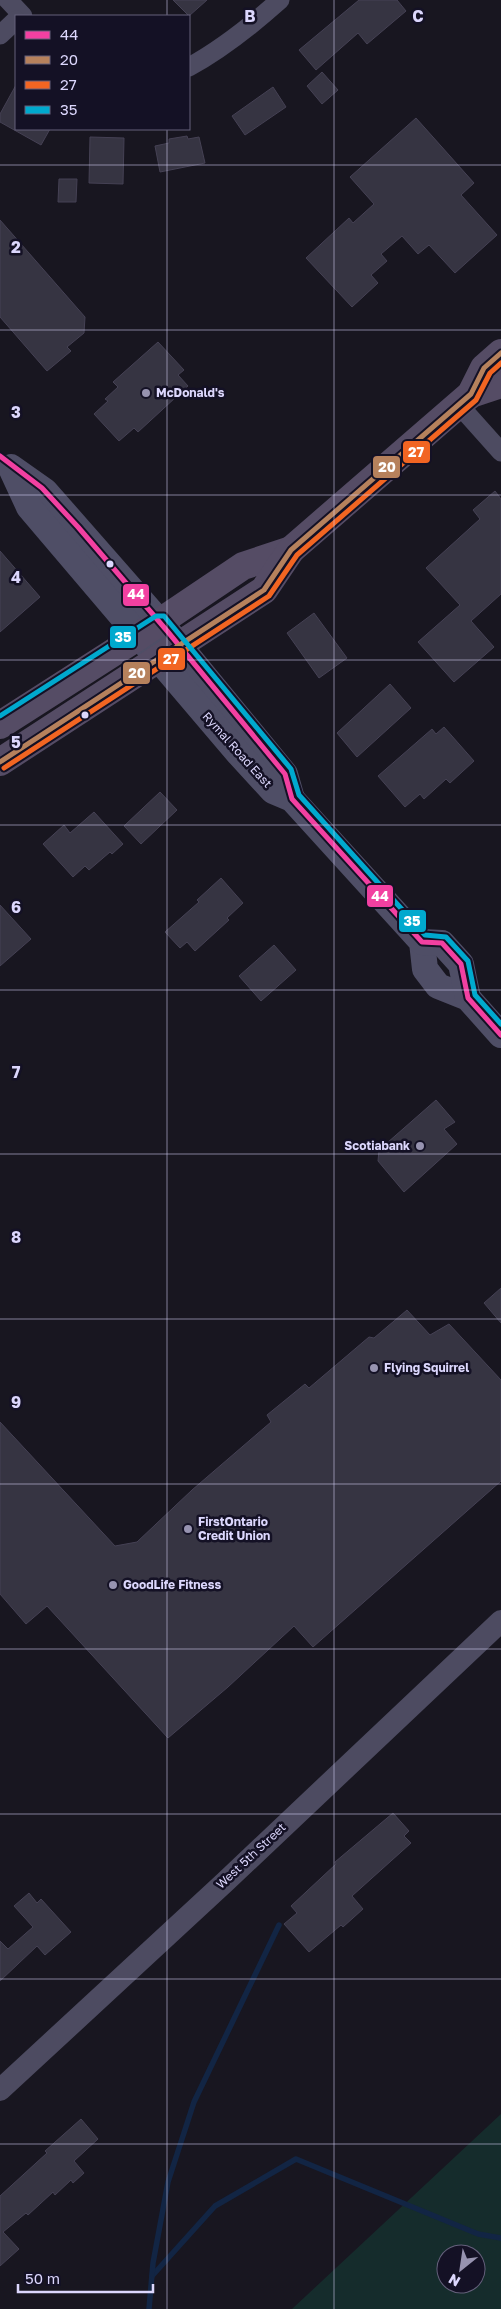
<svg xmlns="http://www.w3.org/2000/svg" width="501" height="2309" viewBox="0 0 501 2309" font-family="'Golos Text',sans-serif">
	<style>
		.green { fill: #152c2c; fill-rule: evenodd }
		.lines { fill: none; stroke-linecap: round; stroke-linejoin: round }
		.stream { stroke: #122544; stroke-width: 5.5 }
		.building { fill: #363442; stroke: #454154 }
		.minor { stroke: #4d4b61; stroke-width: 19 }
		.tertiary { stroke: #4d4b61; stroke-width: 22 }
		.secondary { stroke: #4f4e66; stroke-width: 26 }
		.primary { stroke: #554c65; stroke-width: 28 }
		.bus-1-casing { stroke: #141125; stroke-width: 9 }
		.bus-2-casing { stroke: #141125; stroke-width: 9 }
		.bus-3-casing { stroke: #141125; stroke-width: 9 }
		.bus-4-casing { stroke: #141125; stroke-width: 9 }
		.bus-1 { stroke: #f240a1; stroke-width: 5 }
		.bus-2 { stroke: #b6815c; stroke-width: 5 }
		.bus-3 { stroke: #f26522; stroke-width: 5 }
		.bus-4 { stroke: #00a9ce; stroke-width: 5 }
		.grid { fill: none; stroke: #dcd7fd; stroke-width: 1; stroke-opacity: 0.55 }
		.poi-dot { fill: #9793b0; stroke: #141125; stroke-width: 2 }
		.bus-dot { fill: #dcd7fd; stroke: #141125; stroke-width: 2 }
		.labels { text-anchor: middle; stroke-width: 5; stroke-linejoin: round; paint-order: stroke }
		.poi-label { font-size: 12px; font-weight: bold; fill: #dcd7fd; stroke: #141125; text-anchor: start }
		.street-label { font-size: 12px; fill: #dcd7fd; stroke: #141125 }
		.grid-label { font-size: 16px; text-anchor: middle; font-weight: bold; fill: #dcd7fd; stroke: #141125; stroke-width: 5; stroke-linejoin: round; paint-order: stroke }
		.line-badge { stroke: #141125; stroke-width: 2 }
		.badge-label { font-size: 14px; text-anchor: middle; font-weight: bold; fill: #fff }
	</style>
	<rect width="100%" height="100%" fill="#181620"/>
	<path class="green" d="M501 2114V2309H292ZM446 2254H476V2284H446Z"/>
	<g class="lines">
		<g class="stream">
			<polyline points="152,2276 215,2206 296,2159 478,2234 501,2238"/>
			<polyline points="149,2309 153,2263 168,2182 194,2102 279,1925"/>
		</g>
	</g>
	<g class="building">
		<polygon points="173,0 207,0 189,16"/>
		<polygon points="359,0 397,0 406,11 367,44 358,33 316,70 299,50"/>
		<polygon points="322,72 338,90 322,104 307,86"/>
		<polygon points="16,85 16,129 50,129 41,145 0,122 0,114"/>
		<polygon points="273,87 286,107 245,135 232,116"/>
		<polygon points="416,118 474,183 461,195 497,235 455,273 429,245 418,254 402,236 381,254 387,261 371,275 378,283 352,307 306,258 349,218 353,223 374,204 350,177"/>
		<polygon points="187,136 188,139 199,137 205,163 160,172 155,146 169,143 169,139"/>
		<polygon points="90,137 124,138 123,184 89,183"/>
		<polygon points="59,179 77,179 76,202 58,202"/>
		<polygon points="0,220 85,317 84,333 67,347 71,351 47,371 0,317"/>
		<polygon points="158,342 184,370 178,375 188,386 138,432 134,428 119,441 94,414 108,401 105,399 118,387 113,382"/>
		<polygon points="495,491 501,499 501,594 471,621 494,647 454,682 418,642 460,605 426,568 480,519 473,510"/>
		<polygon points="0,551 40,597 0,632"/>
		<polygon points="314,613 347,658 319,678 287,633"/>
		<polygon points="390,684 411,708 357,757 337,733"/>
		<polygon points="444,727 474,761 450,783 446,779 424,799 420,794 405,807 378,776 432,729 436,734"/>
		<polygon points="160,792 177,810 141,844 124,826"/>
		<polygon points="94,812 123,844 112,854 110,852 89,870 85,866 73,877 43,844 64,825 70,833"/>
		<polygon points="221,878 243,903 227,918 229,920 195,951 187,942 180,948 165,932 199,902 197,900"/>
		<polygon points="0,905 31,939 0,966"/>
		<polygon points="274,945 296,970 261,1001 239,976"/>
		<polygon points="436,1100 455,1122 444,1129 457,1144 404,1192 378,1161 379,1150"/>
		<polygon points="501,1288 501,1323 484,1303"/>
		<polygon points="407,1310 430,1335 449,1324 501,1380 501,1481 313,1647 294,1626 228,1687 168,1738 47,1606 26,1624 0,1594 0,1422 115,1546 137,1542 192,1490 271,1422 267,1415 305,1384 309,1388 369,1337 374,1338"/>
		<polygon points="393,1813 409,1831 404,1836 411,1843 352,1896 363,1909 343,1927 341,1925 309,1952 284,1924 297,1913 291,1906 336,1864 335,1862"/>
		<polygon points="29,1893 37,1903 41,1899 71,1932 45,1955 37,1946 0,1981 0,1941 8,1949 33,1927 14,1906"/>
		<polygon points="81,2119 98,2139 74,2161 84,2173 73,2183 71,2180 55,2195 53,2192 28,2215 26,2213 3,2232 19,2249 0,2266 0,2196 47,2153 45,2151"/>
	</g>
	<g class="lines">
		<g class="minor">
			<polyline points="8,0 23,16"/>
			<polyline points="0,35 16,20"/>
			<path d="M189 67C222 49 252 25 280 0"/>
			<polyline points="459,405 501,452"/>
		</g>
		<polyline class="tertiary" points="0,2090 225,1882 501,1621"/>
		<g class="secondary">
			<polyline points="11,467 45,491 160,622 285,774 292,799"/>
			<polyline points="11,468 29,507 239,754 273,791 292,799 422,942 425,969 438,986 468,998 501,1035"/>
			<polyline points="422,942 442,943 461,964 468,998"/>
		</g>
		<g class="primary">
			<polyline points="471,394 501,384"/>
			<polyline points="0,725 139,636 243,566 291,550"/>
			<polyline points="0,762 264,590 291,550 471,394 484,368 501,353"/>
		</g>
		<defs>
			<polyline id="bus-1" points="0,456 42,488 78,527 168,632 285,774 292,799 422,942 442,943 461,964 468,998 501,1035"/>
			<polyline id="bus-2" points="0,762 264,590 291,550 471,394 484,368 501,353"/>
			<polyline id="bus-3" points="4,768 269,596 297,555 476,400 490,373 501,363"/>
			<polyline id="bus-4" points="0,716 156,616 164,616 291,769 299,795 425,935 446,937 468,961 475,995 501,1024"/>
		</defs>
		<use href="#bus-1" class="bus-1-casing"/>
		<use href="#bus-2" class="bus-2-casing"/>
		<use href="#bus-3" class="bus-3-casing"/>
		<use href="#bus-4" class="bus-4-casing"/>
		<use href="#bus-1" class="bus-1"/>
		<use href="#bus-2" class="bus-2"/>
		<use href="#bus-3" class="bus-3"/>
		<use href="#bus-4" class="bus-4"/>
	</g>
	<path class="grid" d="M167 0V16M334 0V2309M167 129V2309M0 165H501M0 330H501M0 495H501M0 660H501M0 825H501M0 990H501M0 1154H501M0 1319H501M0 1484H501M0 1649H501M0 1814H501M0 1979H501M0 2144H501"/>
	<g class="poi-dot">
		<circle cx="146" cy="393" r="5"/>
		<circle cx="420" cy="1146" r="5"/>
		<circle cx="374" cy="1368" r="5"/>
		<circle cx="188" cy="1529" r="5"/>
		<circle cx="113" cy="1585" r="5"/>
	</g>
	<g class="bus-dot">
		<circle cx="110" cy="564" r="4.5"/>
		<circle cx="85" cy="715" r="4.5"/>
	</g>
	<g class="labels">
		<g class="poi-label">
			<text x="156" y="397">McDonald's</text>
			<text x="410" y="1150" text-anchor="end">Scotiabank</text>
			<text x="384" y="1372">Flying Squirrel</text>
			<text x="198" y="1526">FirstOntario<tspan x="198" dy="14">Credit Union</tspan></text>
			<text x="123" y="1589">GoodLife Fitness</text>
		</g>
		<g class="street-label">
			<text transform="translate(237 750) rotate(48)" y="4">Rymal Road East</text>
			<text transform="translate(251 1856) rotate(-43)" y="4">West 5th Street</text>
		</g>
	</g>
	<g class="grid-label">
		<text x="250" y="22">B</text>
		<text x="418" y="22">C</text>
		<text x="16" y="253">2</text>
		<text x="16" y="418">3</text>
		<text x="16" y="583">4</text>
		<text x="16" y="748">5</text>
		<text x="16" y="913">6</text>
		<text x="16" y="1078">7</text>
		<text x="16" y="1243">8</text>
		<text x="16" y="1408">9</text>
	</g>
	<g class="line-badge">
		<rect x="402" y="440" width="29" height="24" rx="5" fill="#f26522"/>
		<rect x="372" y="455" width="29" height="24" rx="5" fill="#b6815c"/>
		<rect x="122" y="583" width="28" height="24" rx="5" fill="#f240a1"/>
		<rect x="109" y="625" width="28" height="24" rx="5" fill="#00a9ce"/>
		<rect x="157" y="647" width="29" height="24" rx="5" fill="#f26522"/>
		<rect x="122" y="661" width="29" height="24" rx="5" fill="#b6815c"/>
		<rect x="366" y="884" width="28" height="24" rx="5" fill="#f240a1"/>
		<rect x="398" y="909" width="29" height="24" rx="5" fill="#00a9ce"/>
	</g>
	<g class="badge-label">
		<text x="416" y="457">27</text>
		<text x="387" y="472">20</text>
		<text x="136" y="599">44</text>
		<text x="123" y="642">35</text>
		<text x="171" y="664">27</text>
		<text x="137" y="678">20</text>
		<text x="380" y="901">44</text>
		<text x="412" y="926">35</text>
	</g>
	<rect x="15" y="15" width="175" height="115" fill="#141125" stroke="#64607b"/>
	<rect x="25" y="31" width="25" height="8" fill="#f240a1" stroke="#64607b"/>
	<text x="60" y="40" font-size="15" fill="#dcd7fd">44</text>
	<rect x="25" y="56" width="25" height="8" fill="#b6815c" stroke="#64607b"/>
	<text x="60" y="65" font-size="15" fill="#dcd7fd">20</text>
	<rect x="25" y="81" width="25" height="8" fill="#f26522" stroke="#64607b"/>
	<text x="60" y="90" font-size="15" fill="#dcd7fd">27</text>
	<rect x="25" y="106" width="25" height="8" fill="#00a9ce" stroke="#64607b"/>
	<text x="60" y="115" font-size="15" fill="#dcd7fd">35</text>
	<g transform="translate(461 2269) rotate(210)"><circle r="24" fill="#141125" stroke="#64607b"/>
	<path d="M0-4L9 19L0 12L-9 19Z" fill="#9793b0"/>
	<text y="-8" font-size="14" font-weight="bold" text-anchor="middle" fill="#dcd7fd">N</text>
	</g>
	<path d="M18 2284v8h135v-8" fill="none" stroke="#dcd7fd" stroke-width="2.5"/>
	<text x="25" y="2284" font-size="15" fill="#dcd7fd" stroke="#141125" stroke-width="4" paint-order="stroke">50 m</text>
</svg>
